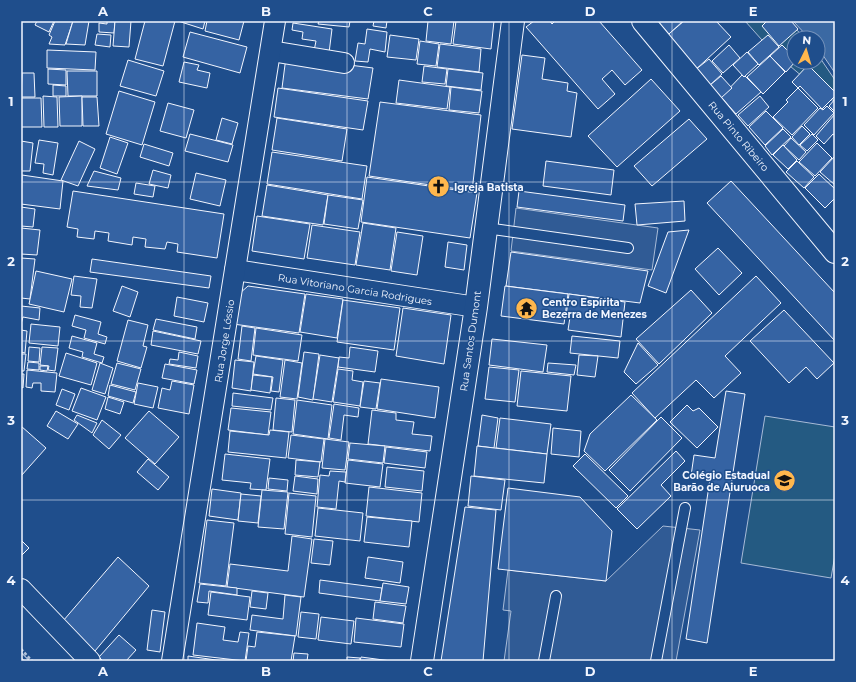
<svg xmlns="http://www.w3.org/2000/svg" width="856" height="682" viewBox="0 0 856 682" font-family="Montserrat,sans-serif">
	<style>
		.green { fill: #245a82; stroke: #a8bbd7 }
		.parking { fill: #305b95; stroke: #a8bbd7 }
		.water { fill: #3b69a3; stroke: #a8bbd7 }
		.building { fill: #3563a3; stroke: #f2f6ff }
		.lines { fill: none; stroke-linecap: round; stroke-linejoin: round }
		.lane-casing { stroke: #f2f6ff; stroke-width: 12 }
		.street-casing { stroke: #f2f6ff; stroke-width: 22 }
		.secondary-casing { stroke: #f2f6ff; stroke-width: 24 }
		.path { stroke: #b3c4dc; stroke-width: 2.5; stroke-dasharray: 3 2; stroke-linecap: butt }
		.lane { stroke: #1f4e8c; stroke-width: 10 }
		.street { stroke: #1f4e8c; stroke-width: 20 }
		.secondary { stroke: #1f4e8c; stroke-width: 22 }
		.rail-casing { stroke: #f2f6ff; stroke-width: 4.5 }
		.rail { stroke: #1f4e8c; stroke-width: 3; stroke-dasharray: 9; stroke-linecap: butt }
		.grid { fill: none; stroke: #f2f6ff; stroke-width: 1; stroke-opacity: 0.55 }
		.labels { text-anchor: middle; stroke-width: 3; stroke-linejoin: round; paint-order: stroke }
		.street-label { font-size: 10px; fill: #f2f6ff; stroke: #1f4e8c }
		.poi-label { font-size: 10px; font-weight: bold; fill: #f2f6ff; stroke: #1f4e8c; text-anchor: start }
		.neatline { fill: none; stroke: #f2f6ff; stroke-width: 1.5 }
		.grid-label { font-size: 13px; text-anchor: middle; font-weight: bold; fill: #f2f6ff }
	</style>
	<rect width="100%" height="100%" fill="#1f4e8c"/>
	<g class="green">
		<polygon points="745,21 789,21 804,38 794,38 794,62 818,62 818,55 835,80 835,100 830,100 770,49"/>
		<polygon points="765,416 835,427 835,555 831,578 741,563"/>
	</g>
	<g class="parking">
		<polygon points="516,208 658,228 652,270 511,251"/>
		<polygon points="663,526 700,530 676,661 504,661 511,611 503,610 508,570 606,581"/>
	</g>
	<polygon class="water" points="793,21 835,21 835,73 818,48 818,38 809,38"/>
	<g class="building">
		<polygon points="37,21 54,21 49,32 35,25"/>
		<polygon points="55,21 73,21 65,45 49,44 52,37 49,35"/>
		<polygon points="73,21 89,21 85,45 66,44"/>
		<polygon points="107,21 115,21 114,33 99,32 99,23 107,24"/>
		<polygon points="115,21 131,21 129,47 113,46"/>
		<polygon points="145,21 175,21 163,66 135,59"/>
		<polygon points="178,21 205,21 203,29"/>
		<polygon points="207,21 244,21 239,40 205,31"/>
		<polygon points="319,21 350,21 349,27 318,24"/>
		<polygon points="374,21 387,21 386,28 373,26"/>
		<polygon points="428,21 454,21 451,44 426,41"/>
		<polygon points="456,21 494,21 491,49 453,44"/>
		<polygon points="534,21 550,21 552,24 555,21 599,21 642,70 625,85 612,70 602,79 615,94 598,109 526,27"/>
		<polygon points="657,21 683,21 669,34"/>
		<polygon points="684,21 716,21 731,37 693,72 663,39"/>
		<polygon points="767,21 791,21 798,29 779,46 762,26"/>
		<polygon points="293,23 332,29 329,53 314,51 316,41 302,39 303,32 292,30"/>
		<polygon points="367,29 387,32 385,52 370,49 368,62 355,61 358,43 365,44"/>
		<polygon points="190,32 247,47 240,73 183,57"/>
		<polygon points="97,34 111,35 110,47 95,45"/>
		<polygon points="390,35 419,39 416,60 387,57"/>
		<polygon points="768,35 779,47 759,65 748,52"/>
		<polygon points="420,41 439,44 436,66 417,64"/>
		<polygon points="440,44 481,49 479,72 437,67"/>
		<polygon points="729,45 740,58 723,73 712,61"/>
		<polygon points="782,45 794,57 794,62 795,62 786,72 770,56"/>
		<polygon points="47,50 96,52 95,70 47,68"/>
		<polygon points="747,52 758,64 744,77 733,65"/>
		<polygon points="522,55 545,58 542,79 568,83 567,91 577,93 571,137 512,129"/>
		<polygon points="770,56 785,72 763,94 747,77"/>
		<polygon points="286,57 373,68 368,99 282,88"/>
		<polygon points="709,59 722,74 709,86 695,70"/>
		<polygon points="128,60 164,71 156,96 120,86"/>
		<polygon points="184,62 199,65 197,70 210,73 207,88 179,82"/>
		<polygon points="808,65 835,92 835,96 822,109 800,86 798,88 792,82"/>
		<polygon points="424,66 447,69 445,84 422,82"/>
		<polygon points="48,69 66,70 66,85 48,84"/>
		<polygon points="448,69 483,73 481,90 446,86"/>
		<polygon points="67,71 97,71 97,96 68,96"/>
		<polygon points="22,73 34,73 35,97 21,97"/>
		<polygon points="742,75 744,77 745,76 761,92 736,114 721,97"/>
		<polygon points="721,76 732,88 721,98 709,86"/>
		<polygon points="651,79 680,111 617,167 588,136"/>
		<polygon points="399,80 450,87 447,109 396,103"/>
		<polygon points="53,85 66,86 66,96 53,96"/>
		<polygon points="451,87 482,91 479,113 449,110"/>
		<polygon points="278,88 368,101 363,130 274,117"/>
		<polygon points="798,88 818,108 792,135 773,117 788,102 786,100"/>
		<polygon points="119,91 155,102 142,145 106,134"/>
		<polygon points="43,96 57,97 58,127 44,127"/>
		<polygon points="82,96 82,126 60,126 59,97"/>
		<polygon points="760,96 769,107 748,126 738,115"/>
		<polygon points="82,97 97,97 99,126 83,126"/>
		<polygon points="21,98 41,98 42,127 21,127"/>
		<polygon points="835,99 835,112 829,106"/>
		<polygon points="380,102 481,115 472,191 369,176"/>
		<polygon points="168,103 194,110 186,138 160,131"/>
		<polygon points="827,106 834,113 814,135 804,125 820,108 823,110"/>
		<polygon points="766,111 783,128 765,145 749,127"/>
		<polygon points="835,114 835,135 833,134 824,144 816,136"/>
		<polygon points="222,118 238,123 232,144 216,140"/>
		<polygon points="277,118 347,129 342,161 272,150"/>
		<polygon points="689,119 707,139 652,186 634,166"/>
		<polygon points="802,126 810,134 799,145 792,137"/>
		<polygon points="783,129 791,137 772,155 765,146"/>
		<polygon points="190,134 233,145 228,162 185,151"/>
		<polygon points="812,134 818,140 807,151 800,145"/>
		<polygon points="110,137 128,143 117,174 100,168"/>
		<polygon points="791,138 806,152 799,160 784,146"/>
		<polygon points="39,140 58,143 53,175 43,173 44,164 35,163"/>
		<polygon points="21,141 33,143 30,171 21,171"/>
		<polygon points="79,141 95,149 78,186 61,180"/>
		<polygon points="817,143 832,158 815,176 799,162"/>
		<polygon points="144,144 173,153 169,166 140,157"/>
		<polygon points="783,145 797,160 788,169 773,155"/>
		<polygon points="272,152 367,166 362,199 267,184"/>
		<polygon points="835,156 835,185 820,172"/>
		<polygon points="546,161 614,170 611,195 543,186"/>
		<polygon points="797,161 814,177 804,188 786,172"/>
		<polygon points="153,170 171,175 168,188 149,184"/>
		<polygon points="94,171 121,178 118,190 87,186"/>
		<polygon points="196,173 226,180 220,206 190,199"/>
		<polygon points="819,174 835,189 835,198 825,208 805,188"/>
		<polygon points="22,175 63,181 60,209 21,204"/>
		<polygon points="367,177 477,193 470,238 361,222"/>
		<polygon points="731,181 835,293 835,341 707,203"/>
		<polygon points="136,183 155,186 153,197 134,194"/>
		<polygon points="267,185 328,195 323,225 262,216"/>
		<polygon points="73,191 224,214 217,258 177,252 178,244 167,242 165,249 145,247 146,239 133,237 132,245 108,241 109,233 95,231 94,239 77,237 78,229 67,227"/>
		<polygon points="519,191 625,205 623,221 517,207"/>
		<polygon points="328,195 363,200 358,229 324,224"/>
		<polygon points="684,201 685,221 637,225 635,204"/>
		<polygon points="21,207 35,209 33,227 21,226"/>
		<polygon points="257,216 310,224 304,259 252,251"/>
		<polygon points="363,223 396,228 390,270 356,265"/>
		<polygon points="312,225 360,232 355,265 307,258"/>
		<polygon points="21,228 40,230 37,255 21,254"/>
		<polygon points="689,230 666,293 648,286 668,232"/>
		<polygon points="397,232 423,236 417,275 391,271"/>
		<polygon points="448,242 467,245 464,270 445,267"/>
		<polygon points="718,248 742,273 719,295 695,269"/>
		<polygon points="511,252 648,271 640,303 506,286"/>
		<polygon points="21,258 35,259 30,299 21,298"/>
		<polygon points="92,259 211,276 209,288 90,272"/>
		<polygon points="36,271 72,279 64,312 29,304"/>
		<polygon points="74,276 97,279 92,308 80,307 81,296 71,295"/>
		<polygon points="756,276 781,303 725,356 741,373 714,398 696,380 655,418 632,393"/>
		<polygon points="122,286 138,292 130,317 113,311"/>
		<polygon points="248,286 305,294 299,333 233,324 239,294"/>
		<polygon points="505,286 568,294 564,324 501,316"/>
		<polygon points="691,290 712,313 659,364 636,339"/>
		<polygon points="306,294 343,299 337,338 300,332"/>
		<polygon points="569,294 625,302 621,337 568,330 570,317 566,316"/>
		<polygon points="177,297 208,303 204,322 174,316"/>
		<polygon points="343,300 400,308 394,350 337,342"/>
		<polygon points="21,306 40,308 39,320 23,317 21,324"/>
		<polygon points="403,308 451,315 444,364 396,356"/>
		<polygon points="784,310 834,363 817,379 806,367 789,383 750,341"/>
		<polygon points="75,315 101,322 98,334 107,337 105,344 84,338 86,330 72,326"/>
		<polygon points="156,319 197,327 195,339 153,330"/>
		<polygon points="128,320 148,325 143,346 147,347 141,368 117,361"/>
		<polygon points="31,324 60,327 58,346 29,343"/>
		<polygon points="242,326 255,328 251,361 238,359"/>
		<polygon points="256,328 302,335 298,361 253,355"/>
		<polygon points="21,330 27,331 25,353 21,352"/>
		<polygon points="153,331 201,341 198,354 151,345"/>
		<polygon points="72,336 97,343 94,354 104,357 102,363 82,357 83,352 69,348"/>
		<polygon points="572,336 620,341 618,358 570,353"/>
		<polygon points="492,339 547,345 543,372 489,365"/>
		<polygon points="638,343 658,365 636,384 624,372"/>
		<polygon points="29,347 40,348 39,362 28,361"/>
		<polygon points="42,347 58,348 55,371 48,370 49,366 40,365"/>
		<polygon points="350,347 378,351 375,372 338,367 339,357 349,358"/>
		<polygon points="179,352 198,356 196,368 169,364 170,359 178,360"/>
		<polygon points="304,352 319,354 313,400 298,397"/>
		<polygon points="66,353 97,363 91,385 59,376"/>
		<polygon points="21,354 26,354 24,371 21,371"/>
		<polygon points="320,355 339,358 332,402 313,399"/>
		<polygon points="579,355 598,356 595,377 577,375"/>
		<polygon points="256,356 283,360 279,392 271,391 273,377 253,374"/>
		<polygon points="235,360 254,362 251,391 232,388"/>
		<polygon points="285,360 302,363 297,399 280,397"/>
		<polygon points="28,362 39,363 39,370 27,369"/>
		<polygon points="100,363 113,368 105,394 92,390"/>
		<polygon points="117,363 141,369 135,390 111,384"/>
		<polygon points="548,363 576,365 574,375 547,372"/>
		<polygon points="165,364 197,370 194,384 162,378"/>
		<polygon points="40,366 48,366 47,371 40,370"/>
		<polygon points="489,367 519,370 515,402 485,399"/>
		<polygon points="338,369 353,371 352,380 363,382 360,406 333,402"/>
		<polygon points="27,370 57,373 55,392 41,391 41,383 33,383 32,388 26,387"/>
		<polygon points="521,371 571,376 567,411 517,406"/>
		<polygon points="21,374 24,374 23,388 21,387"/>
		<polygon points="253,375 272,377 270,393 251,390"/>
		<polygon points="381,379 439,387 435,418 377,409"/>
		<polygon points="172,381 194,385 189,414 158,408 162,388 170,390"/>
		<polygon points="364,381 380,383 376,409 360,407"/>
		<polygon points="138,383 158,387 153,408 134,404"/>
		<polygon points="110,385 136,392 133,403 108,396"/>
		<polygon points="81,388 106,397 97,420 72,411"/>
		<polygon points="62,389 75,394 69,410 56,405"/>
		<polygon points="726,391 745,394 707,643 686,639 710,479 691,476 694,455 715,458"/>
		<polygon points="233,393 273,398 271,410 232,406"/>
		<polygon points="631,395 657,420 605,471 584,451 590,434"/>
		<polygon points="108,397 124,402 120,414 105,409"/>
		<polygon points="276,398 295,400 292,432 273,430"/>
		<polygon points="297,400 332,405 328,439 293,434"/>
		<polygon points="334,404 359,408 358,417 344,415 341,440 329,438"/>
		<polygon points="687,405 693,411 699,408 718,427 697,448 670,422"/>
		<polygon points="231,408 271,412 268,435 228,430"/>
		<polygon points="372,410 396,413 396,420 414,422 412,434 432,436 430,451 368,444"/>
		<polygon points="56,411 78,424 68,439 47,426"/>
		<polygon points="149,411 179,437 155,464 125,438"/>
		<polygon points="77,415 97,423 92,433 74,420"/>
		<polygon points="482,415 498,418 494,448 478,446"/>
		<polygon points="661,417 682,438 630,491 609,470"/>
		<polygon points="500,418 551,424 547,454 496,448"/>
		<polygon points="102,420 121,435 109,449 93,435"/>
		<polygon points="21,426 46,448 21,476"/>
		<polygon points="553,428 581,431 579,457 551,454"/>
		<polygon points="270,430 289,432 286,458 228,452 230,431 269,435"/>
		<polygon points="291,435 324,439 321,462 288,458"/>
		<polygon points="325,439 349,442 345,470 322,468"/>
		<polygon points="350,443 385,446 383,463 348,459"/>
		<polygon points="477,446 547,454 544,483 474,476"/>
		<polygon points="386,447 427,452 425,468 384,463"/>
		<polygon points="676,451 685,461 661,485 671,496 637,529 617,509"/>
		<polygon points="225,454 270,459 266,490 250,489 251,483 222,480"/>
		<polygon points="585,454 628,496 616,508 573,466"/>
		<polygon points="148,459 169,477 158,490 137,472"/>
		<polygon points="296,460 320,462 318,477 295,475"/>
		<polygon points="348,460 383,464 380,487 345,483"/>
		<polygon points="387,467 424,471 422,491 385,487"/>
		<polygon points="330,471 346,472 345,482 339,481 336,509 317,507 320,475 329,476"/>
		<polygon points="295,476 318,479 317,494 293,491"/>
		<polygon points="471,476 505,480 501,510 468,506"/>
		<polygon points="269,478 288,480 287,491 268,489"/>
		<polygon points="369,487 422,493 419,522 366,516"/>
		<polygon points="508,488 580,497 612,531 606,581 498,569"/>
		<polygon points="212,489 241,493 238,520 209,516"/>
		<polygon points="262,490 288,492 284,529 258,527"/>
		<polygon points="289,493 316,496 312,537 285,534"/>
		<polygon points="241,494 261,496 258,523 238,521"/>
		<polygon points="465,507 496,510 483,661 441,661"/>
		<polygon points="318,508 363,513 360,541 315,536"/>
		<polygon points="367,517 412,521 409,547 364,542"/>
		<polygon points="207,520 234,523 226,586 199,583"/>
		<polygon points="292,536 312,539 304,597 227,587 230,564 288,571"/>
		<polygon points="314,539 333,541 330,565 311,563"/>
		<polygon points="21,540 29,548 21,556"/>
		<polygon points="118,557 149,586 95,651 63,621"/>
		<polygon points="368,557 403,562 400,583 365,578"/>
		<polygon points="320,580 382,588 380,601 319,593"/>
		<polygon points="383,583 409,587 406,604 380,601"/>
		<polygon points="200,584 237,588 237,595 209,591 208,603 197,602"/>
		<polygon points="252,591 268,593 266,609 250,607"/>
		<polygon points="211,592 250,597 247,620 208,615"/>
		<polygon points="285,595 301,597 296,636 250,630 252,615 283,619"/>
		<polygon points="375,602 406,606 403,623 373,619"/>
		<polygon points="152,610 165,612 160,652 147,650"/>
		<polygon points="301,612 319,614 316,639 298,637"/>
		<polygon points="321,617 354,621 351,644 318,640"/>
		<polygon points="356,618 404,624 401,647 354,642"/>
		<polygon points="197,623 225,627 223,640 238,642 240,632 249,633 245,661 193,655"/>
		<polygon points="257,632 295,636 291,661 246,661 248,646 255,647"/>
		<polygon points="119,635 136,650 126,661 103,661 99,657"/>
		<polygon points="294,653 308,654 307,661 293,661"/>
		<polygon points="188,656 223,661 188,661"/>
		<polygon points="347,657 360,658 360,661 347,661"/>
		<polygon points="361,657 391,661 360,661"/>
	</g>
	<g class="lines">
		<defs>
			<g id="lane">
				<polyline points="486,228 628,248"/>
				<polyline points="544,661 556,596"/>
				<polyline points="656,661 685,508"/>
			</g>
			<g id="street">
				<polyline points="271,51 344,63"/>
				<polyline points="235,270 476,307"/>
				<polyline points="21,589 90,661"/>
				<polyline points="172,661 275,21"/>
			</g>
			<g id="secondary">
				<polyline points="643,21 835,252"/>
				<polyline points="422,661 476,307 513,21"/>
			</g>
		</defs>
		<use href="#lane" class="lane-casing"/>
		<use href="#street" class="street-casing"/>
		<use href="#secondary" class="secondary-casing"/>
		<polyline class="path" points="21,649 32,661"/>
		<use href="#lane" class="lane"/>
		<use href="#street" class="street"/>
		<use href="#secondary" class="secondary"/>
		<defs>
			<polyline id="rail" points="21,655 27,661"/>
		</defs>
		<use href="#rail" class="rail-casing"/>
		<use href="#rail" class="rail"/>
	</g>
	<path class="grid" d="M184 21V661M347 21V661M509 21V661M672 21V661M21 182H835M21 341H835M21 500H835"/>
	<defs>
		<symbol id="church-disc" viewBox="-11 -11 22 22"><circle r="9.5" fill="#ffb74d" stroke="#1f4e8c"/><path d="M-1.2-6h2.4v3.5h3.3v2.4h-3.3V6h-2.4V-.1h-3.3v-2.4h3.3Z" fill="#111"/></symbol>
		<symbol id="temple-disc" viewBox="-11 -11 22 22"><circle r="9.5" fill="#ffb74d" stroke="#1f4e8c"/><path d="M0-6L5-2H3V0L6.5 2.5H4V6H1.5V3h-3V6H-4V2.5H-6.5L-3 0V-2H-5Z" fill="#111"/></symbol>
		<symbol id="school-disc" viewBox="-11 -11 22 22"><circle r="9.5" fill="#ffb74d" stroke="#1f4e8c"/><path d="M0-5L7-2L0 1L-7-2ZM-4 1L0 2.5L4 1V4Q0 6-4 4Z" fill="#111"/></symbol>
	</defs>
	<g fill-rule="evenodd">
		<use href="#church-disc" x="426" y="174" width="25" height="25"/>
		<use href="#temple-disc" x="514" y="296" width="25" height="25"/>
		<use href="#school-disc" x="772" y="468" width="25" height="25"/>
	</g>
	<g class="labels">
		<g class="street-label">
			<text transform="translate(739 136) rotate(50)" y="4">Rua Pinto Ribeiro</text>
			<text transform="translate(355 289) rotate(9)" y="4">Rua Vitoriano Garcia Rodrigues</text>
			<text transform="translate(224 341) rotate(-81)" y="4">Rua Jorge Lóssio</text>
			<text transform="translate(470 341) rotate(-82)" y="4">Rua Santos Dumont</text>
		</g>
		<g class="poi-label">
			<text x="454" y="191">Igreja Batista</text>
			<text x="542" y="306">Centro Espírita<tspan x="542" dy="12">Bezerra de Menezes</tspan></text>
			<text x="770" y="479" text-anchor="end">Colégio Estadual<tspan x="770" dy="12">Barão de Aiuruoca</tspan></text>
		</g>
	</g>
	<rect width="856" height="682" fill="none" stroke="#1f4e8c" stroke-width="44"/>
	<g transform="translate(806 50) rotate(5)"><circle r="19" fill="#1f4e8c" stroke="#7391ba"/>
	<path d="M0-3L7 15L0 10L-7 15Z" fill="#ffb74d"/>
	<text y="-6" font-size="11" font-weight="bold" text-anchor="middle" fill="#f2f6ff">N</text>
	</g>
	<rect x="22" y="22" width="812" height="638" class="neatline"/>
	<g class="grid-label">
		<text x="103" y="16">A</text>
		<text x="266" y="16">B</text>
		<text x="428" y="16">C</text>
		<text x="590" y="16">D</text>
		<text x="753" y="16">E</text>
		<text x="11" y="106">1</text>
		<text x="845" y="106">1</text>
		<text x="11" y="266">2</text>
		<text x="845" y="266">2</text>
		<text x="11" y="425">3</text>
		<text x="845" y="425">3</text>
		<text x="11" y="585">4</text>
		<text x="845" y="585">4</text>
		<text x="103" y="676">A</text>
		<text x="266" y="676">B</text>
		<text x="428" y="676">C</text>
		<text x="590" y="676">D</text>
		<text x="753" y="676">E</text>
	</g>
</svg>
